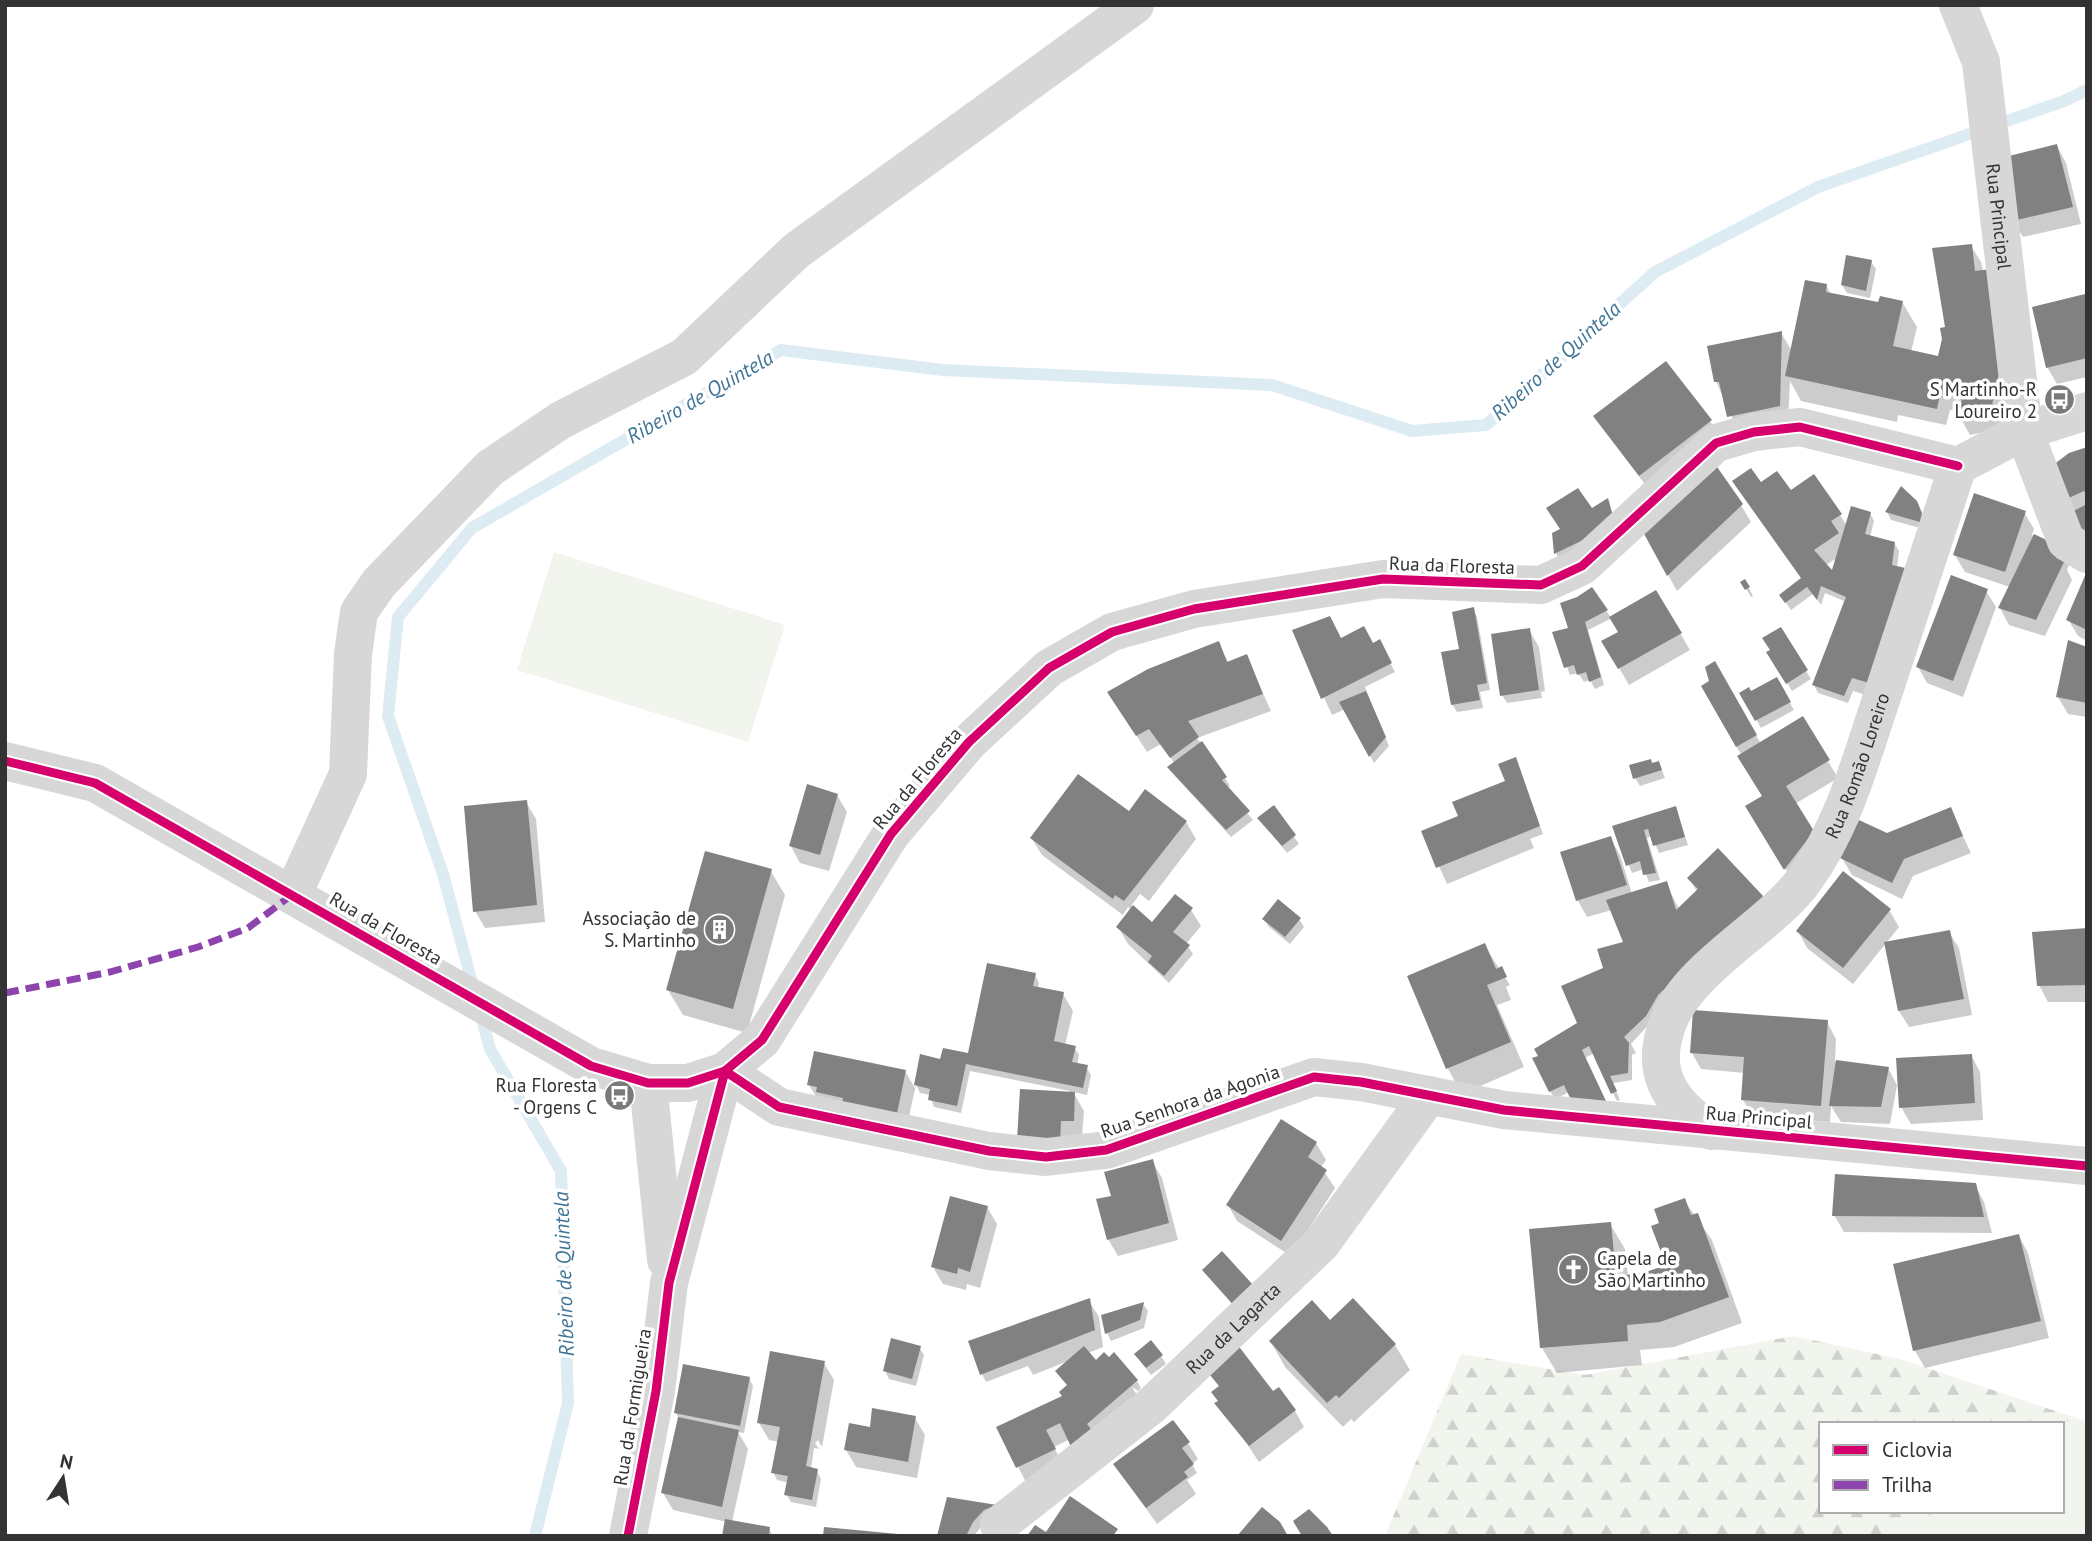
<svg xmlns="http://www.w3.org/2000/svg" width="2092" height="1541" viewBox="0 0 2092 1541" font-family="'PT Sans',sans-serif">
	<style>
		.grass { fill: #f1f5ed }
		.forest { fill: url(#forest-firs) }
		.shadow { fill: #0003; fill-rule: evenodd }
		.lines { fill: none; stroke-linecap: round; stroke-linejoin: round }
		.stream { stroke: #ddebf3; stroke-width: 12 }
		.building { fill: #818181 }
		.minor { stroke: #d7d7d7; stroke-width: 38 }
		.tertiary { stroke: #d7d7d7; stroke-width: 38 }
		.quiet { stroke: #8e44ad; stroke-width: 7; stroke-dasharray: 14 7; stroke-linecap: butt }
		.cycleway-casing { stroke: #fff; stroke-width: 13 }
		.cycleway { stroke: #d6006c; stroke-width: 9 }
		.labels { text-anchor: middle; stroke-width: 7; stroke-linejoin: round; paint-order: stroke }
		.street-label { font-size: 19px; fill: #333; stroke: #fff }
		.poi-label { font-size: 19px; fill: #333; stroke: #fff; text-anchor: end }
		.water-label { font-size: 21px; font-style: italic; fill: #3f7597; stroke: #fff }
	</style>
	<defs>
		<pattern id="forest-firs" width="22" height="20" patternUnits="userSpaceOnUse" patternTransform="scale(1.75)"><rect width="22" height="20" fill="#f1f5ed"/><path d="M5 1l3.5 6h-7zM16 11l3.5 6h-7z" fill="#cfd2cc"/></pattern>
	</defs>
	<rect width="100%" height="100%" fill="#fff"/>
	<g class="grass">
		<polygon points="554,552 785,625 748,742 517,670"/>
		<polygon points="2073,1417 2087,1422 2087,1536 1883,1536 1939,1511 2062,1511 2062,1426"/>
	</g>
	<polygon class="forest" points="1794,1336 1900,1359 2073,1417 2062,1426 2062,1424 1821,1424 1821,1511 1939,1511 1883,1536 1385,1536 1461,1354 1585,1375"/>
	<g class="shadow">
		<polygon points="2057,146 2066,163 2081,224 2023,237 2013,220"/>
		<polygon points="1971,246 1981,262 2009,387 2001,422 1994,430 1970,435 1961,419 1962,412 1950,410 1946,425 1898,415 1897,422 1801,401 1790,381 1788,423 1739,433 1716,381 1781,333 1792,351 1826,286 1831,294 1880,304 1902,302 1917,327 1911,352 1939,358"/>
		<polygon points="1871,262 1876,269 1870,298 1847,293 1842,285"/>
		<polygon points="2084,296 2087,377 2057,384 2047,367"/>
		<polygon points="1595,417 1710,421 1720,438 1650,491"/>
		<polygon points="2087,448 2087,545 2047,472"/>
		<path d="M1760 485 1790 493 1840 515 1847 526 1870 513 1874 521 1870 537 1894 543 1899 551 1882 700 1853 691 1848 703 1818 693 1814 685 1844 601 1825 593 1821 605 1813 594 1791 610 1786 603 1781 595 1802 579ZM1838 557 1833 574 1825 566Z"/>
		<polygon points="1607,501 1617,524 1560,561 1556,553 1562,530"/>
		<polygon points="1741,505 1751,522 1677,591 1645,533"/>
		<polygon points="1920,510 1925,523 1924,529 1891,520 1887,512"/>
		<polygon points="2024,512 2034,529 2032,535 2059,548 2069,565 2067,570 2072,580 2045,636 2009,625 2000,608 2010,587 1965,572 1955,555"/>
		<polygon points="2087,575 2087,641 2078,636 2068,619"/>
		<polygon points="1745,581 1753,596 1751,597 1742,582"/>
		<polygon points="1592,589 1611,618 1656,592 1690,650 1629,685 1604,642 1620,633 1612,618 1588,630 1604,685 1595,689 1590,680 1584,682 1578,673 1570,675 1554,633 1570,629 1578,599"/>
		<polygon points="1986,591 1996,607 1963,697 1927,683 1918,667"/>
		<polygon points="1473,609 1477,617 1490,690 1480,692 1483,708 1457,712 1452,704 1461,650"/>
		<polygon points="1780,629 1811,679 1792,691 1769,653"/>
		<polygon points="1529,630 1539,647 1545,691 1541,692 1542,698 1507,703 1502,695"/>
		<polygon points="1294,631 1372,645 1379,642 1395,672 1365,687 1389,746 1374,763 1345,709 1332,715"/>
		<polygon points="1218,644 1229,663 1246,656 1271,711 1197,738 1225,778 1230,786 1226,788 1253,820 1231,837 1174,775 1169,768 1175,764 1161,744 1147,752 1109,693"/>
		<polygon points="2087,649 2087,717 2068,714 2058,697"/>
		<polygon points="1715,663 1761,744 1802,718 1838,778 1795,804 1812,831 1795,885 1748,806 1764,796 1703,686 1711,682"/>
		<polygon points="1776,679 1794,710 1761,728 1742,693 1750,693"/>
		<polygon points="1515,759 1543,834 1530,839 1534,848 1447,884 1424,832 1461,817 1508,791"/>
		<polygon points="1659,763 1665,778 1640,786 1635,778"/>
		<polygon points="837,795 847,812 829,871 800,863 791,846"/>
		<polygon points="526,802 536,819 545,922 485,928 475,911"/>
		<polygon points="1274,808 1299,844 1287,853 1259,818"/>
		<polygon points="1675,808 1688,845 1659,853 1652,836 1647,838 1660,880 1649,882 1644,869 1632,873 1614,827"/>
		<polygon points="1950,809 1971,853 1913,876 1902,899 1852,875 1842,858 1887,835"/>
		<polygon points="1129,813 1186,822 1196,839 1149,901 1140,894 1131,906 1153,924 1191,910 1201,926 1186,944 1193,954 1169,983 1128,944 1118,927 1132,910 1128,907 1123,915 1042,855 1032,839"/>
		<polygon points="1610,838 1620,855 1632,894 1666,883 1679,909 1697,892 1689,878 1763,898 1631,1044 1636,1053 1632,1055 1632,1080 1613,1083 1620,1100 1617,1101 1613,1093 1594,1053 1585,1058 1569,1092 1555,1099 1550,1091 1577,1025 1605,969 1625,943 1612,910 1587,917 1578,901 1562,853"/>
		<polygon points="770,870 785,895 747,1033 683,1015 668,990"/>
		<polygon points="1889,910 1899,927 1853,984 1807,948 1798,931"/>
		<polygon points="1264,919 1299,919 1304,927 1290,944 1269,927"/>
		<polygon points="2087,930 2087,1002 2048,1002 2039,985"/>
		<polygon points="1949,932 1959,948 1972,1015 1909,1027 1899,1011"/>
		<polygon points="1484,945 1510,985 1506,987 1511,1000 1497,1005 1524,1067 1462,1094 1448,1069 1409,977"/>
		<polygon points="1035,975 1039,983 1038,989 1063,994 1073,1011 1065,1045 1074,1047 1079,1055 1077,1065 1086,1067 1091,1075 1087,1095 1073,1092 1084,1111 1082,1137 1029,1156 1070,1091 970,1071 961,1113 934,1107 930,1095 920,1093 916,1085 905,1134 819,1101 809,1085 905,1071 915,1088 921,1056 942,1061 970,1055"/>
		<polygon points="1827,1022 1836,1039 1835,1061 1888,1068 1897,1085 1890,1124 1841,1122 1831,1106 1830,1122 1753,1116 1743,1100 1745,1073 1701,1069 1692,1053"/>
		<polygon points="1971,1055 1980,1072 1983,1120 1911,1124 1901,1107"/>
		<polygon points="1316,1143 1326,1160 1321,1167 1335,1188 1291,1256 1237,1221 1228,1205"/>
		<polygon points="1152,1161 1162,1178 1178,1240 1118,1256 1108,1239 1113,1197"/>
		<polygon points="1975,1185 1984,1202 1992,1233 1844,1232 1834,1215"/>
		<polygon points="1684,1200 1712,1240 1742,1323 1674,1347 1640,1350 1642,1365 1557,1373 1542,1348 1531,1230 1610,1224 1625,1249 1628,1277 1643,1275 1668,1266"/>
		<polygon points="987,1207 997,1224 980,1288 967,1284 966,1290 943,1284 933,1267"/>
		<polygon points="2019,1236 2028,1253 2049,1338 1925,1368 1915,1351 1895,1265"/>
		<polygon points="1089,1301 1099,1317 1103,1347 1088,1353 1096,1362 1137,1381 1141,1388 1138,1391 1132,1387 1141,1402 1096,1440 1070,1439 1054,1447 1064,1467 1027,1484 998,1428 1064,1397 1068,1386 1057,1371 1068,1361 1033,1375 1028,1366 986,1382 982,1374"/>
		<polygon points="1143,1304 1148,1311 1144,1328 1111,1341 1107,1333"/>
		<polygon points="1330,1322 1395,1345 1410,1370 1354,1422 1351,1419 1343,1427 1285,1367 1271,1342"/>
		<polygon points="919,1347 924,1355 916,1386 889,1379 885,1371"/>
		<polygon points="1161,1356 1166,1364 1151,1375 1141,1362"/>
		<polygon points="824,1363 834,1380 822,1447 818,1440 815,1443 819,1449 814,1448 811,1469 817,1471 821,1479 816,1507 791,1502 786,1494 789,1483 777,1480 773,1472 779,1442 769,1440 759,1423"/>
		<polygon points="749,1378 753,1386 744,1433 738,1432 748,1449 732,1522 769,1529 773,1536 724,1536 727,1522 673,1510 663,1493 679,1419 676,1413"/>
		<polygon points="1264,1384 1295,1411 1304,1427 1259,1462 1219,1402 1220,1387"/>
		<polygon points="915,1418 925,1435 917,1478 856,1467 846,1450 871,1429"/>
		<polygon points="1188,1443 1198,1459 1192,1464 1197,1473 1187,1480 1196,1494 1157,1524 1115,1465"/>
		<polygon points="949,1499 996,1507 974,1536 939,1536"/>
	</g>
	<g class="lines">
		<g class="stream">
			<polyline points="474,990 443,874 388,716 398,617 472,528 781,350 943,370 1272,385 1412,431 1486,425 1655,272 1818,187 2064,101 2087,90"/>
			<polyline points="480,1011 490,1049 561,1171 568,1403 535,1536"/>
		</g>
	</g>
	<g class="building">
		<polygon points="2057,144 2073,207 2012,221 2005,157"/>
		<polygon points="1972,244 1975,271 1991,269 2000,369 1992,405 1985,413 1959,419 1962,398 1940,394 1937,409 1785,376 1805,280 1827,284 1826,292 1878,302 1880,296 1903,301 1893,346 1938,356 1942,339 1940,328 1945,327 1932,248"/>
		<polygon points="1846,255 1872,260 1866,291 1841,285"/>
		<polygon points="2085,294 2087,358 2046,368 2032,307"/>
		<polygon points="1782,331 1780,406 1727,417 1719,382 1714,382 1707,346"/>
		<polygon points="1666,361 1712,420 1639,476 1593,416"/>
		<polygon points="2087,447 2087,494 2084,491 2062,501 2045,471 2069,453"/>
		<polygon points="1715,464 1743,504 1667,576 1643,532"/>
		<polygon points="1751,468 1761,482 1777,471 1791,490 1814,474 1842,514 1831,521 1839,533 1814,550 1832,570 1851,506 1871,512 1865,534 1895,542 1892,565 1910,569 1873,684 1852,678 1844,696 1812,685 1846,597 1821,586 1817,600 1807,587 1785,603 1779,595 1801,578 1732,481"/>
		<polygon points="1901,486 1917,501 1922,513 1920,522 1885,512"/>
		<polygon points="1578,488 1592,508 1608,498 1613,516 1587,538 1554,554 1552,533 1560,529 1546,508"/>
		<polygon points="1974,493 2026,511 2005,572 1953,555"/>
		<polygon points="2087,504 2087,543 2064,516"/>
		<polygon points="2034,534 2061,547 2056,558 2064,562 2036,620 1998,608"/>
		<polygon points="2087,571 2087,630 2066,620"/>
		<polygon points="1951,575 1988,589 1953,681 1916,667"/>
		<polygon points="1745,579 1750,587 1745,590 1740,582"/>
		<polygon points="1592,587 1608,610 1585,622 1601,677 1589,682 1586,672 1577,675 1574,665 1564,668 1552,632 1568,628 1560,603 1577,597"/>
		<polygon points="1656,590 1682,633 1618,669 1601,641 1618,632 1609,617"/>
		<polygon points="1474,607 1487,683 1477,685 1480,700 1451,705 1441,652 1459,649 1452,612"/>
		<polygon points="1330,616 1341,638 1364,626 1373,643 1380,639 1392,663 1321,699 1292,630"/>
		<polygon points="1781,627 1808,670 1786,684 1766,652 1770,650 1762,638"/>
		<polygon points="1530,628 1539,690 1500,696 1491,634"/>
		<polygon points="2068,640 2087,647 2087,703 2056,697"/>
		<polygon points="1219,641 1227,662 1247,654 1263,694 1188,721 1199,737 1170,758 1149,729 1136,736 1107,692 1148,669"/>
		<polygon points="1715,661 1757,735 1736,747 1701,686 1709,681 1705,667"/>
		<polygon points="1777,677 1791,702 1755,721 1739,693 1749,687 1751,691"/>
		<polygon points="1366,691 1386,737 1369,757 1339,702"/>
		<polygon points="1803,716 1830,760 1786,786 1814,831 1784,870 1745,806 1762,796 1737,756"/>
		<polygon points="1202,741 1227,777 1222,780 1250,811 1226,830 1167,767"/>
		<polygon points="1516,757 1540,826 1436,868 1421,831 1458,816 1452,802 1505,781 1498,764"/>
		<polygon points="1651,759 1652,763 1659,761 1662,770 1633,779 1629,765"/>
		<polygon points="1078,774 1129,811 1145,789 1187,821 1124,901 1115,895 1113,899 1030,838"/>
		<polygon points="807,784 838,794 820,855 789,846"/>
		<polygon points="527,800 537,905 473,912 464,806"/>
		<polygon points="1274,805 1296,835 1282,846 1257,818"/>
		<polygon points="1676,806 1685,837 1653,846 1648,829 1644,830 1656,873 1643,875 1640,861 1626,866 1612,826"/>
		<polygon points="1951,807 1963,836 1904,859 1892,883 1840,858 1859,820 1887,833"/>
		<polygon points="1611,836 1627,885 1576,901 1560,852"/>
		<polygon points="1718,848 1764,897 1658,995 1646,1016 1624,1037 1629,1043 1628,1073 1610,1076 1617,1091 1611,1094 1589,1046 1582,1050 1606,1101 1572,1102 1564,1085 1549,1092 1532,1058 1538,1056 1534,1049 1577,1023 1561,986 1603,968 1597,949 1623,942 1606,900 1667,881 1676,910 1698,889 1687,878"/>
		<polygon points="705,851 772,869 733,1009 666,990"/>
		<polygon points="1843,871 1891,909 1843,968 1796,931"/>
		<polygon points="1175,894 1193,908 1173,932 1190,945 1164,976 1148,962 1152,956 1116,927 1133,905 1152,922"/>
		<polygon points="1278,899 1301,918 1285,937 1262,919"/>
		<polygon points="2087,928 2087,985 2037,986 2032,932"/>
		<polygon points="1950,930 1964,999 1898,1011 1884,942"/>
		<polygon points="1485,943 1496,969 1502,966 1507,977 1487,985 1511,1042 1446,1069 1407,976"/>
		<polygon points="987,963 1036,973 1033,986 1064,992 1054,1041 1076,1046 1072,1062 1088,1065 1083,1088 966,1064 957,1106 928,1100 930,1089 914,1085 920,1054 940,1059 943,1048 968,1053"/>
		<polygon points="1693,1010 1828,1020 1821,1106 1741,1100 1744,1057 1690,1053"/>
		<polygon points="814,1051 906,1070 896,1118 842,1103 843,1098 816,1092 817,1087 807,1085"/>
		<polygon points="1972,1054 1975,1103 1899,1108 1896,1058"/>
		<polygon points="1836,1060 1889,1067 1881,1107 1829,1106"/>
		<polygon points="1020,1089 1075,1092 1074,1121 1061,1121 1060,1142 1017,1140"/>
		<polygon points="1281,1119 1317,1142 1308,1157 1327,1170 1281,1241 1226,1205"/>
		<polygon points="1153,1159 1169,1223 1107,1240 1096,1199 1111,1196 1104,1172"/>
		<polygon points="1835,1174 1976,1183 1984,1217 1832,1216"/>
		<polygon points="950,1196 988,1206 970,1272 958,1268 957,1274 931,1267"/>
		<polygon points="1685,1198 1691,1215 1698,1213 1729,1297 1660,1322 1627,1325 1628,1341 1540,1348 1529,1229 1611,1222 1616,1276 1643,1273 1666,1265 1651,1226 1659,1223 1654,1209"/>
		<polygon points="2019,1234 2041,1321 1913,1351 1893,1264"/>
		<polygon points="1222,1251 1254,1286 1236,1308 1202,1270"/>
		<polygon points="1090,1298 1095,1330 980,1375 968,1341"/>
		<polygon points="1353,1298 1396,1344 1339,1398 1336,1395 1327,1403 1269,1341 1312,1300 1330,1320"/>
		<polygon points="1144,1302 1140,1320 1105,1334 1101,1315"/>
		<polygon points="891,1338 921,1346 912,1379 883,1371"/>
		<polygon points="1151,1340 1163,1355 1146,1368 1134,1354"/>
		<polygon points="1237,1344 1273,1391 1279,1387 1296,1410 1249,1446 1214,1403 1218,1401 1211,1392 1219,1386 1205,1369"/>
		<polygon points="1084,1346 1096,1360 1104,1352 1109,1357 1114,1352 1138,1380 1087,1424 1094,1433 1072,1449 1060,1423 1046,1430 1056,1449 1016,1468 996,1427 1062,1396 1059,1392 1067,1385 1055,1371"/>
		<polygon points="770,1351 825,1361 806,1466 818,1469 812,1500 784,1495 788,1476 771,1473 780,1427 757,1423"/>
		<polygon points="683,1364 750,1377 740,1426 674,1413"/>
		<polygon points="872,1408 916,1416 908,1462 844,1450 849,1423 870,1427"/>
		<polygon points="678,1417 739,1430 722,1507 661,1493"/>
		<polygon points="1173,1420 1190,1442 1182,1448 1194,1464 1184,1472 1188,1477 1146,1508 1113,1464"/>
		<polygon points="1070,1496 1118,1529 1113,1536 1027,1536 1035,1525 1046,1532"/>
		<polygon points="947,1497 997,1505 984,1510 973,1522 966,1536 937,1536"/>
		<polygon points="1262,1507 1280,1522 1288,1536 1237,1536"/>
		<polygon points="1309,1509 1327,1527 1333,1536 1302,1536 1293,1521"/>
		<polygon points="725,1519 770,1527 769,1536 722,1536"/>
		<polygon points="824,1527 898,1534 897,1536 823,1536"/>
	</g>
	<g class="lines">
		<g class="minor">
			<path id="s1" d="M1958 5 1981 62 2024 431 2066 541 2087 554"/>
			<polyline points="293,894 348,774 353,654 359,612 379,583 490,468 561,420 684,357 796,251 1135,5"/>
			<polyline points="648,1083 666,1260"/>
			<path id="s2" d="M1712 1131C1669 1103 1648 1071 1669 1020 1691 966 1771 926 1805 879 1845 823 1861 758 1883 694 1908 618 1933 542 1958 466L2024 431 2087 411"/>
			<path id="s3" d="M999 1525 1152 1405 1321 1244 1429 1095"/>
			<polyline points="628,1536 656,1391 669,1283 725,1071 779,1107 989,1151 1046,1157 1106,1150 1314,1077 1361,1082 1504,1110 2087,1166"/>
		</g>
		<polyline class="tertiary" points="5,761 95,783 591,1066 648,1083 688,1083 725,1071 762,1040 891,834 969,742 1049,668 1112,632 1194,609 1383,579 1541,585 1582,566 1716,443 1754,432 1800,427 1958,466"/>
		<polyline class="quiet" points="5,993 110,972 198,947 248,928 293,894"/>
		<defs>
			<g id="cycleway">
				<polyline points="5,761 95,783 591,1066 648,1083 688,1083 725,1071 762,1040 891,834 969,742 1049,668 1112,632 1194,609 1383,579 1541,585 1582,566 1716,443 1754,432 1800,427 1958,466"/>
				<polyline points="628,1536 656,1391 669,1283 725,1071 779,1107 989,1151 1046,1157 1106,1150 1314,1077 1361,1082 1504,1110 2087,1166"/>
			</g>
		</defs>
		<use href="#cycleway" class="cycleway-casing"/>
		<use href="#cycleway" class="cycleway"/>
	</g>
	<defs>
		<symbol id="bus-disc" viewBox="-11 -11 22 22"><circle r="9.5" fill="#7a7a7a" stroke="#fff"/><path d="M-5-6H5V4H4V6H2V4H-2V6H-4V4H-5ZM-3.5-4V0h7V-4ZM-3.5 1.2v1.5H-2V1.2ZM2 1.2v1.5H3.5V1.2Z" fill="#fff"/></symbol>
		<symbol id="building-disc" viewBox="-11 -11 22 22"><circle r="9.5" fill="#7a7a7a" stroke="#fff"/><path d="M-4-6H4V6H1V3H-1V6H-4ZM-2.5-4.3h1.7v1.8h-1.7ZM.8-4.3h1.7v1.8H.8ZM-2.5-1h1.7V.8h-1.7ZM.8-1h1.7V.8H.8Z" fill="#fff"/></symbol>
		<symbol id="church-disc" viewBox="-11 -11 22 22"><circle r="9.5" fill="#7a7a7a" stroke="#fff"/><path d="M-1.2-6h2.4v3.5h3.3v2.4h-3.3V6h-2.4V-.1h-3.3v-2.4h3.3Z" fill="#fff"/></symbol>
	</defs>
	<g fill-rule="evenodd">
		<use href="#bus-disc" x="2042" y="382" width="35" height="35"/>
		<use href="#building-disc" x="702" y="912" width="35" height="35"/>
		<use href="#bus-disc" x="602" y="1078" width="35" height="35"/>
		<use href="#church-disc" x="1556" y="1252" width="35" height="35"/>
	</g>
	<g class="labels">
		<g class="street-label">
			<text dy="7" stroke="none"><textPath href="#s1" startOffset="217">Rua Principal</textPath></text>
			<text transform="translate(1452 565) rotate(2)" y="7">Rua da Floresta</text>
			<text dy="7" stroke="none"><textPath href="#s2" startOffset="455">Rua Romão Loreiro</textPath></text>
			<text transform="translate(917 778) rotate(-50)" y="7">Rua da Floresta</text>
			<text transform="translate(386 928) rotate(30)" y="7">Rua da Floresta</text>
			<text transform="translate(1190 1101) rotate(-19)" y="7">Rua Senhora da Agonia</text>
			<text transform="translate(1759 1117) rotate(5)" y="7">Rua Principal</text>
			<text dy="7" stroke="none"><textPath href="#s3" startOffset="306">Rua da Lagarta</textPath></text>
			<text transform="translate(632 1407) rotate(-81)" y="7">Rua da Formigueira</text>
		</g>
		<g class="poi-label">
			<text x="2037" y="396">S Martinho-R<tspan x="2037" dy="22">Loureiro 2</tspan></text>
			<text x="696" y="925">Associação de<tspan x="696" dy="22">S. Martinho</tspan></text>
			<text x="597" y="1092">Rua Floresta<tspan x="597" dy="22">- Orgens C</tspan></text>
			<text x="1597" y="1265" text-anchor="start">Capela de<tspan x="1597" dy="22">São Martinho</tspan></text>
		</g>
		<g class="water-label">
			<text transform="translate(1556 361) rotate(-42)" y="7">Ribeiro de Quintela</text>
			<text transform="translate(700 397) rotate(-30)" y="7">Ribeiro de Quintela</text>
			<text transform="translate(564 1274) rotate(-92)" y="7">Ribeiro de Quintela</text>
		</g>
	</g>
	<rect width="2092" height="1541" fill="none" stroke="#333333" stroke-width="14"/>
	<rect x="1819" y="1422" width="245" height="91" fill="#ffffff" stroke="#adadad" stroke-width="2"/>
	<rect x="1833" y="1445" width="35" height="10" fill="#d6006c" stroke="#adadad" stroke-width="2"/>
	<text x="1882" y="1457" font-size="21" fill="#333333">Ciclovia</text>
	<rect x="1833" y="1480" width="35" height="10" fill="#8e44ad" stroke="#adadad" stroke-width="2"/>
	<text x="1882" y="1492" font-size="21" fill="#333333">Trilha</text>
	<g transform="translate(63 1478) rotate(12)" stroke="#ffffff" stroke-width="5" paint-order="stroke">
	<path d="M0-5L12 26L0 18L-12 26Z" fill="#333333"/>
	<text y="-10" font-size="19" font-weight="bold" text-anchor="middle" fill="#333333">N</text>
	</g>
</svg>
